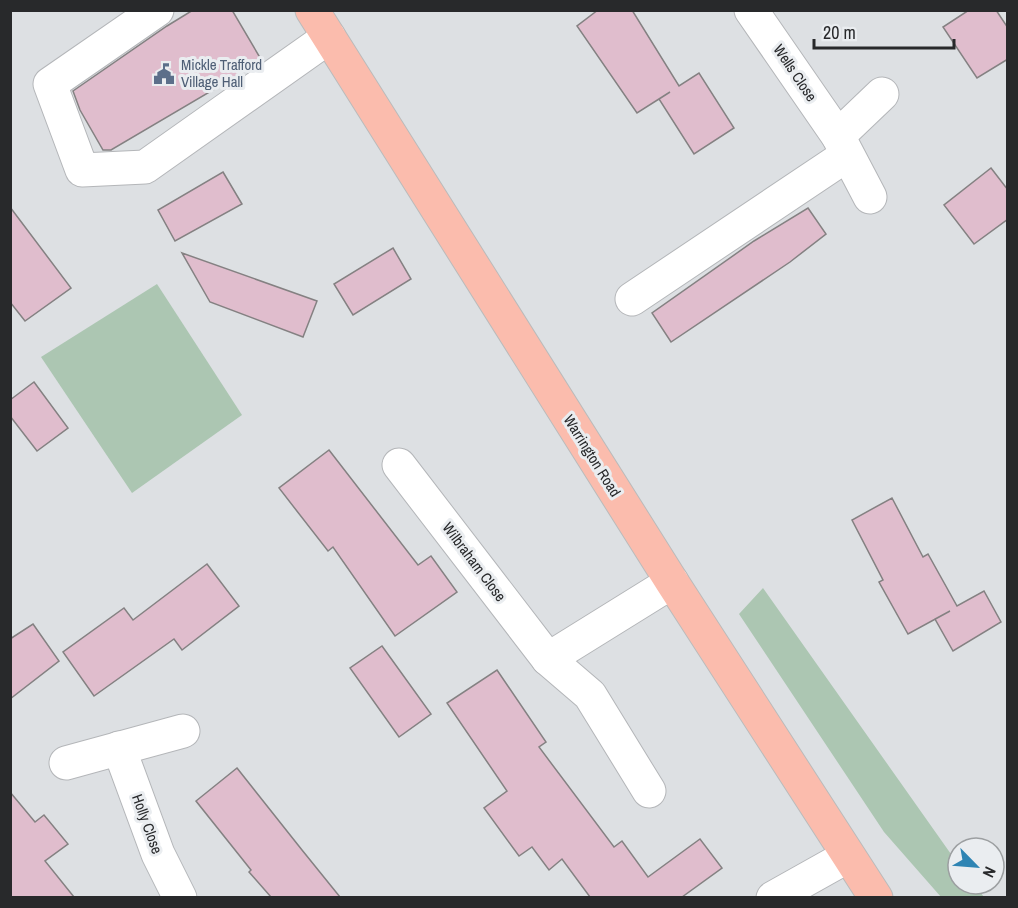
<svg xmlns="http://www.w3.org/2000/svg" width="1018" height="908" viewBox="0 0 1018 908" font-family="'Archivo Narrow',sans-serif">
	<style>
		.green { fill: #acc6b2 }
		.building { fill: #e0bdcd; stroke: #848182; stroke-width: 1.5 }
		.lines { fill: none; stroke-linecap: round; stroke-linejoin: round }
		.minor-casing { stroke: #b4b6b9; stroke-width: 35 }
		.major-casing { stroke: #babbbb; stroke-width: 35 }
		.minor { stroke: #fff; stroke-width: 33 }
		.major { stroke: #fbbcad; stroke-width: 33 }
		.labels { text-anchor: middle; stroke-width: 6; stroke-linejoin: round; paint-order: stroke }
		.service-label { font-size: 15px; fill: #4e5e75; stroke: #eaedf0; text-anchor: start }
		.street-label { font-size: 15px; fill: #28292b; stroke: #eaedf0 }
	</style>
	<rect width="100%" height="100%" fill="#dde0e3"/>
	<g class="green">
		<polygon points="157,284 242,415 132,493 41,357"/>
		<polygon points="763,588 958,864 958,884 974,884 984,897 941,897 884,832 739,614"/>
	</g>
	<g class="building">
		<polygon points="193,10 232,10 262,61 111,150 103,150 80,110 73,91 167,26"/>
		<polygon points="598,10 632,10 679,86 699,73 734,128 694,154 659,99 670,92 637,113 577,26"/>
		<polygon points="969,10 996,10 1008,28 1008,59 977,78 943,27"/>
		<polygon points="991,168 1008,190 1008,219 974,244 944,205"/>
		<polygon points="223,172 242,204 175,241 158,210"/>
		<polygon points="10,207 71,288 25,321 10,302"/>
		<polygon points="808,208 826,234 790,262 671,342 652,313 754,241"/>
		<polygon points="393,248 411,279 353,315 334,284"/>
		<polygon points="182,253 317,301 303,337 210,302"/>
		<polygon points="34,382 68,428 37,451 10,416 10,400"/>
		<polygon points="329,450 418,565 431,556 457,592 395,636 333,547 328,551 279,488"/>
		<polygon points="892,498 923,557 928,554 957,606 984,591 1001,622 953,651 935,619 950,611 908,634 879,582 883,580 852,520"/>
		<polygon points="207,564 239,606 182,650 174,639 94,696 63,652 124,608 133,620"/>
		<polygon points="33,624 59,661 10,699 10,639"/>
		<polygon points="382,646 431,714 399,737 350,668"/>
		<polygon points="497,670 546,742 539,747 614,847 622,841 648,877 700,839 722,868 682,897 590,897 562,859 549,870 532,847 519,856 484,808 507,791 447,703"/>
		<polygon points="237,768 302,850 340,897 271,897 249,872 251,870 196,801"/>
		<polygon points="10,792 35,822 44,815 68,844 45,861 74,897 10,897"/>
	</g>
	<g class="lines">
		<defs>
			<g id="minor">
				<polyline points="157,10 50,84 82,170 145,167 329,37"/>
				<polyline points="751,10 838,136 870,197"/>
				<polyline points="838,136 882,94"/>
				<polyline points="632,299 847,155"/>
				<polyline points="399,465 548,659 672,582"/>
				<polyline points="548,659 590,695 649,791"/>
				<polyline points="119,748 158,854 180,898"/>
				<polyline points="66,763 183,731"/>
				<polyline points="773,898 848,856"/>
			</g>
			<polyline id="major" points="312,10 672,582 876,898"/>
		</defs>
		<use href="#minor" class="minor-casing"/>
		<use href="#major" class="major-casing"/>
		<use href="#minor" class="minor"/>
		<use href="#major" class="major"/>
	</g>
	<defs>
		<symbol id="civic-bare" viewBox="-9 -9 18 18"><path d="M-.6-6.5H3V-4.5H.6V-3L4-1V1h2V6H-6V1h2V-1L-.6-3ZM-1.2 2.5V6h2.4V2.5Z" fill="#5c6f8a" stroke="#eaedf0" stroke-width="2.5" paint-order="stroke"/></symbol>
	</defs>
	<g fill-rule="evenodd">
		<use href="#civic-bare" x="149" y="59" width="30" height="30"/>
	</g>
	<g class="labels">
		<g class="service-label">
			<text x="181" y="70">Mickle Trafford<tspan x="181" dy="17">Village Hall</tspan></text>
		</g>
		<g class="street-label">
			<text transform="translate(795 73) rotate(56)" y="5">Wells Close</text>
			<text transform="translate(592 456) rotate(58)" y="5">Warrington Road</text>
			<text transform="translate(474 562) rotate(53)" y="5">Wilbraham Close</text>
			<text transform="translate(147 824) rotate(70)" y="5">Holly Close</text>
		</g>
	</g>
	<rect width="1018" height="908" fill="none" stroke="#28292b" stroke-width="24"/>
	<g transform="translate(976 866) rotate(115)"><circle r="28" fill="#eaedf0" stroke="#9c9fa1" stroke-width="1.5"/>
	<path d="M0-4.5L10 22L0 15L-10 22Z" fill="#2e84b3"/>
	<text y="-9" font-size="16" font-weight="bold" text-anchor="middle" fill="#28292b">N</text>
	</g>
	<path d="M814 39v9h140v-9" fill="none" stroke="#28292b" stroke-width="3"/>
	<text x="823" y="39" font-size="18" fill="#28292b" stroke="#eaedf0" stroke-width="4.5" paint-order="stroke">20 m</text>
</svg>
